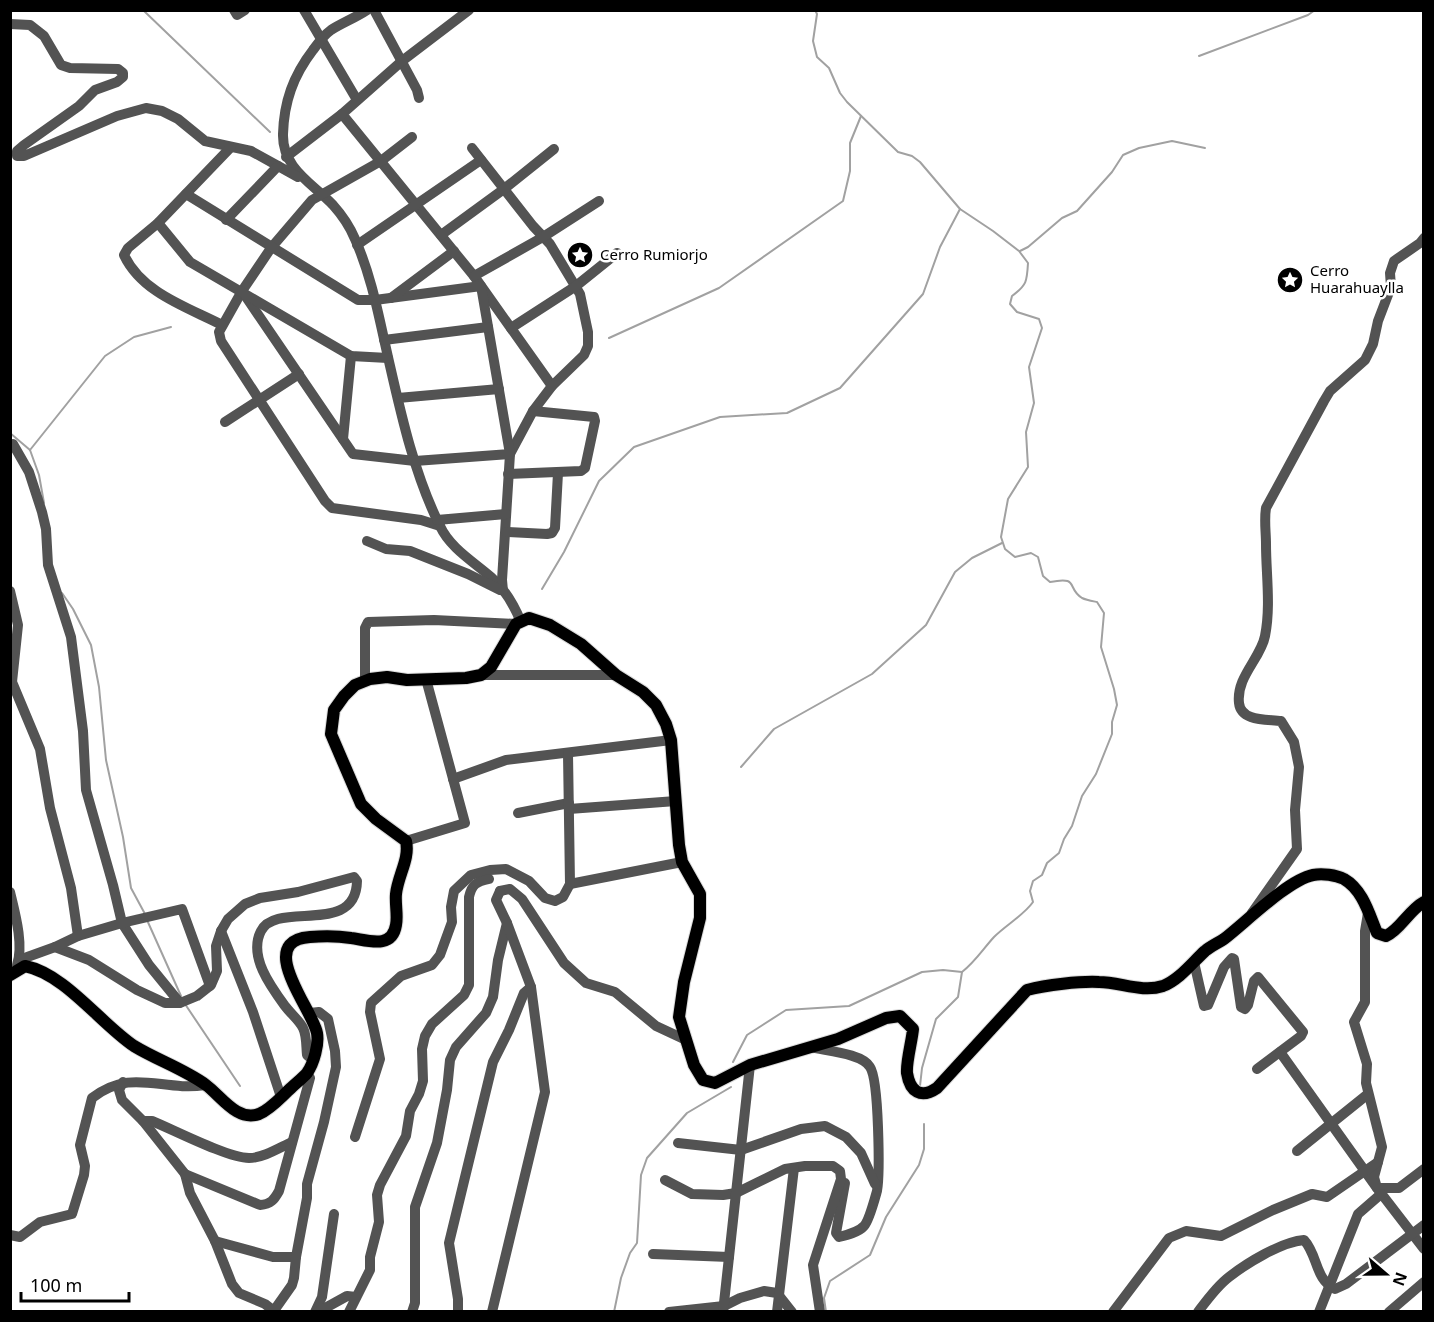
<svg xmlns="http://www.w3.org/2000/svg" width="1434" height="1322" viewBox="0 0 1434 1322" font-family="'Noto Sans',sans-serif">
	<style>
		.lines { fill: none; stroke-linecap: round; stroke-linejoin: round }
		.stream { stroke: #a1a1a1; stroke-width: 2 }
		.major-casing { stroke: #dbdbdb; stroke-width: 14 }
		.minor { stroke: #535353; stroke-width: 10 }
		.major { stroke: #000; stroke-width: 12 }
		.labels { text-anchor: middle; stroke-width: 5; stroke-linejoin: round; paint-order: stroke }
		.poi-label { font-size: 15px; fill: #000; stroke: #fff; text-anchor: start }
	</style>
	<rect width="100%" height="100%" fill="#fff"/>
	<g class="lines">
		<g class="stream">
			<polyline points="143,10 270,132"/>
			<path d="M815 10 817 14 813 41 817 57 829 68 840 93 847 102 898 152 912 156 920 162 960 209 993 231 1019 251 1028 263C1027 281 1027 285 1012 296L1010 304 1017 312 1039 319 1042 328 1029 367 1034 403 1026 432 1028 467 1008 499 1001 537 1005 549 1015 557 1031 553 1038 557 1043 576 1050 582C1080 576 1066 588 1082 598 1086 600 1092 601 1097 602L1104 613 1101 647 1114 689 1117 705 1112 722V734L1096 774 1082 796 1072 826 1064 839 1059 853 1047 863 1042 875 1033 881 1030 891 1033 902C1024 915 1006 925 994 937 983 949 975 962 962 972L958 997 936 1019 922 1068 920 1086"/>
			<polyline points="1199,56 1308,15 1315,10"/>
			<polyline points="1020,251 1028,247 1062,218 1077,211 1112,172 1123,155 1139,148 1172,141 1205,148"/>
			<polyline points="609,338 719,288 843,201 850,171 850,143 861,116"/>
			<polyline points="10,433 30,450 39,475 44,503"/>
			<polyline points="30,450 105,356 134,337 171,327"/>
			<polyline points="542,589 564,552 599,481 634,447 720,417 787,413 840,388 923,294 940,247 960,209"/>
			<polyline points="62,593 73,609 91,645 99,687 106,760 123,837 131,888 145,914"/>
			<polyline points="741,767 774,729 872,674 926,625 955,572 972,558 1002,543"/>
			<polyline points="147,920 181,996"/>
			<polyline points="185,1004 240,1086"/>
			<polyline points="733,1062 747,1035 786,1010 849,1006 922,972 943,970 962,972"/>
			<polyline points="614,1312 621,1278 630,1253 637,1243 641,1175 647,1158 687,1113 731,1087"/>
			<polyline points="826,1312 824,1298 830,1281 870,1255 886,1217 919,1165 924,1149 924,1124"/>
		</g>
		<defs>
			<path id="major" d="M10 975 25 966C65 974 100 1023 134 1046 157 1060 184 1069 206 1085 221 1096 237 1122 259 1114 271 1109 281 1097 291 1088 296 1083 303 1078 307 1073 314 1063 319 1044 317 1033 313 1010 254 941 310 937 323 936 338 936 351 938 367 940 392 950 396 925 398 916 395 904 396 894 398 875 410 859 406 841L376 819 361 804 331 734 334 710 344 696 355 685 370 679 387 677 407 680 466 678 481 675 491 667 516 624 529 618 550 625 581 644 616 675 643 692 656 705 666 724 671 740 679 845 682 862 700 894V918L684 982 679 1017 694 1065 703 1080 715 1083 750 1065 838 1039 886 1018 900 1016 913 1029C912 1041 906 1062 907 1073 910 1092 921 1099 937 1088L1027 990C1046 985 1080 981 1099 982 1120 982 1142 993 1163 986 1179 980 1192 963 1205 951 1211 946 1218 943 1224 939 1245 923 1288 880 1313 875 1322 873 1336 875 1344 879 1363 890 1369 914 1377 933L1386 936C1400 930 1409 910 1424 902"/>
		</defs>
		<use href="#major" class="major-casing"/>
		<g class="minor">
			<polyline points="234,10 237,15 245,10"/>
			<polyline points="304,10 357,100"/>
			<path d="M367 10C355 18 342 23 331 30 324 35 318 43 313 50 293 76 284 102 283 134 282 168 312 183 333 205 342 215 350 227 355 239 372 277 379 318 388 357 401 414 414 474 440 526 450 548 474 562 491 577 505 589 514 605 521 622"/>
			<polyline points="374,10 417,90 419,98"/>
			<polyline points="469,10 402,61 342,114 474,276 552,386"/>
			<polyline points="10,24 30,25 44,36 61,65 70,68 118,69 123,73 123,77 117,82 95,90 79,106 24,145 17,151 17,156 24,156 117,116 146,108 162,111 178,119 205,141 251,151 298,177"/>
			<polyline points="412,137 381,161 312,200 271,248 242,291 219,332 221,341 325,501 332,508 421,520 440,526"/>
			<polyline points="472,148 533,226 550,244 580,294 588,332 588,346 584,355 552,386 533,411 510,454 502,580 503,591"/>
			<polyline points="286,157 342,114"/>
			<polyline points="186,194 358,300 375,300 481,286 510,454 415,461 353,454 242,291"/>
			<polyline points="226,220 278,166"/>
			<polyline points="158,223 190,262 351,356 388,358"/>
			<polyline points="441,235 504,189 554,149"/>
			<polyline points="357,245 481,160"/>
			<polyline points="474,276 543,237 599,201"/>
			<polyline points="391,298 454,251"/>
			<path d="M222 325C187 307 142 293 124 255L128 248 158 223 231 147"/>
			<polyline points="511,328 576,286 617,253"/>
			<polyline points="384,340 488,327"/>
			<polyline points="398,398 499,389"/>
			<polyline points="225,422 299,374"/>
			<polyline points="343,439 351,356"/>
			<polyline points="13,444 29,472 42,512 46,529 48,565 71,637 83,731 86,790 113,885 122,923 149,965 180,1003"/>
			<polyline points="508,474 581,471 585,468 595,421 594,417 533,411"/>
			<polyline points="437,520 506,514"/>
			<polyline points="506,532 547,534 552,533 555,528 558,473"/>
			<polyline points="367,541 386,549 410,551 468,574 500,590"/>
			<polyline points="10,591 18,625 12,682 40,749 50,808 71,888 78,936"/>
			<polyline points="481,675 616,675"/>
			<polyline points="365,681 365,628 368,622 434,620 516,624"/>
			<polyline points="453,779 506,760 671,740"/>
			<polyline points="569,809 676,801"/>
			<polyline points="518,813 569,803"/>
			<polyline points="406,841 465,823 426,679"/>
			<polyline points="570,884 682,862"/>
			<polyline points="500,891 510,889 522,899 564,963 586,983 615,992 656,1026 686,1040"/>
			<path d="M10 892C15 913 24 945 17 965"/>
			<path d="M1252 913 1297 849 1295 810 1299 767 1294 742 1281 721C1268 719 1241 722 1239 703 1236 677 1261 658 1265 636 1271 606 1266 574 1266 544 1266 532 1264 520 1266 508L1324 401 1330 391 1365 360 1373 344 1378 321 1391 287 1390 273 1394 261 1420 243 1424 238"/>
			<polyline points="1368,913 1365,931 1365,1002 1354,1022 1367,1064 1366,1083 1382,1147 1374,1177 1377,1188 1399,1188 1424,1169"/>
			<polyline points="221,931 253,1012 281,1097"/>
			<path d="M55 947 89 960 137 990 165 1003H180L197 996 211 985 217 971 216 946 221 931 228 919 245 904 260 898 298 892 354 877 357 881C356 937 277 900 261 931 248 956 271 987 285 1006 291 1014 299 1020 303 1028 307 1036 306 1047 307 1055L312 1059"/>
			<polyline points="19,960 55,947 78,936 122,923 182,909 210,986"/>
			<polyline points="1194,962 1204,1006 1208,1005 1224,967 1232,958 1234,959 1241,1007 1245,1009 1248,1005 1254,981 1258,977 1303,1032 1301,1036 1257,1069"/>
			<path d="M810 1047C825 1051 862 1053 870 1067 879 1080 880 1174 877 1191 875 1198 869 1221 864 1226 859 1232 847 1235 839 1237L836 1233 845 1183"/>
			<polyline points="1280,1052 1377,1188 1424,1249"/>
			<polyline points="123,1082 119,1090 122,1100 143,1121 185,1174 190,1193 215,1241 232,1284 239,1293 265,1304 274,1311"/>
			<path d="M143 1121H152C174 1130 228 1158 249 1158 263 1158 279 1148 292 1142"/>
			<polyline points="355,1137 380,1059 370,1012 371,1003 401,976 432,965 440,955 452,922 451,907 454,891 471,875 490,870 506,869 529,881 545,898 555,901 563,897 570,884 568,754"/>
			<polyline points="678,1143 741,1150 801,1129 825,1126 846,1137 861,1153 875,1184"/>
			<polyline points="1297,1151 1368,1094"/>
			<path d="M185 1174 260 1205C271 1204 274 1200 279 1191L310 1078 307 1072"/>
			<polyline points="665,1180 692,1194 723,1195 736,1193 785,1169 805,1166 833,1166 840,1171 841,1179 813,1265 820,1312"/>
			<path d="M10 1235 20 1237 40 1222 72 1214 84 1175 85 1166 80 1145 92 1098C132 1067 162 1092 205 1085"/>
			<polyline points="215,1241 273,1257 296,1257"/>
			<polyline points="653,1254 729,1257"/>
			<polyline points="273,1312 292,1285 294,1278 296,1257 307,1198 307,1184 324,1122 336,1067 335,1051 328,1019 319,1012 310,1013"/>
			<polyline points="315,1312 322,1297 334,1214"/>
			<polyline points="318,1312 347,1296 356,1297"/>
			<path d="M349 1312 370 1270V1257L379 1222 377 1195 380 1185 406 1136 410 1111 419 1094 423 1081 422 1049 425 1036 432 1024 464 995 469 985V897C472 884 476 882 489 879"/>
			<polyline points="412,1312 415,1303 415,1207 437,1143 447,1090 450,1060 456,1047 486,1013 493,997 498,960 507,923"/>
			<polyline points="458,1312 458,1299 449,1243 493,1062 509,1030 524,993 531,987"/>
			<polyline points="492,1312 545,1092 531,987 507,923 496,900 500,891"/>
			<polyline points="669,1312 724,1306 740,1298 764,1291 777,1293 792,1312"/>
			<polyline points="723,1312 750,1065"/>
			<polyline points="777,1312 794,1168"/>
			<polyline points="1113,1312 1169,1238 1186,1231 1221,1236 1273,1210 1312,1194 1327,1197 1378,1162"/>
			<path d="M1198 1312C1207 1300 1217 1286 1229 1277 1247 1263 1281 1242 1304 1240 1318 1255 1315 1280 1335 1289L1346 1284 1424 1225"/>
			<polyline points="1319,1312 1358,1214 1381,1194"/>
			<polyline points="1389,1312 1424,1282"/>
		</g>
		<use href="#major" class="major"/>
	</g>
	<defs>
		<symbol id="sight-disc" viewBox="-11 -11 22 22"><circle r="9.5" fill="#000" stroke="#fff"/><path d="M0-6L1.8-2.2L6-1.7L2.9 1.2L3.7 5.4L0 3.3L-3.7 5.4L-2.9 1.2L-6-1.7L-1.8-2.2Z" fill="#fff"/></symbol>
	</defs>
	<g fill-rule="evenodd">
		<use href="#sight-disc" x="565" y="240" width="30" height="30"/>
		<use href="#sight-disc" x="1275" y="265" width="30" height="30"/>
	</g>
	<g class="labels">
		<g class="poi-label">
			<text x="600" y="260">Cerro Rumiorjo</text>
			<text x="1310" y="276">Cerro<tspan x="1310" dy="17">Huarahuaylla</tspan></text>
		</g>
	</g>
	<rect width="1434" height="1322" fill="none" stroke="#000000" stroke-width="24"/>
	<g transform="translate(1386 1274) rotate(110)" stroke="#ffffff" stroke-width="4.5" paint-order="stroke">
	<path d="M0-4.5L10 22L0 15L-10 22Z" fill="#000000"/>
	<text y="-9" font-size="16" font-weight="bold" text-anchor="middle" fill="#000000">N</text>
	</g>
	<path d="M21 1292v9h108v-9" fill="none" stroke="#000000" stroke-width="3"/>
	<text x="30" y="1292" font-size="18" fill="#000000" stroke="#ffffff" stroke-width="4.5" paint-order="stroke">100 m</text>
</svg>
